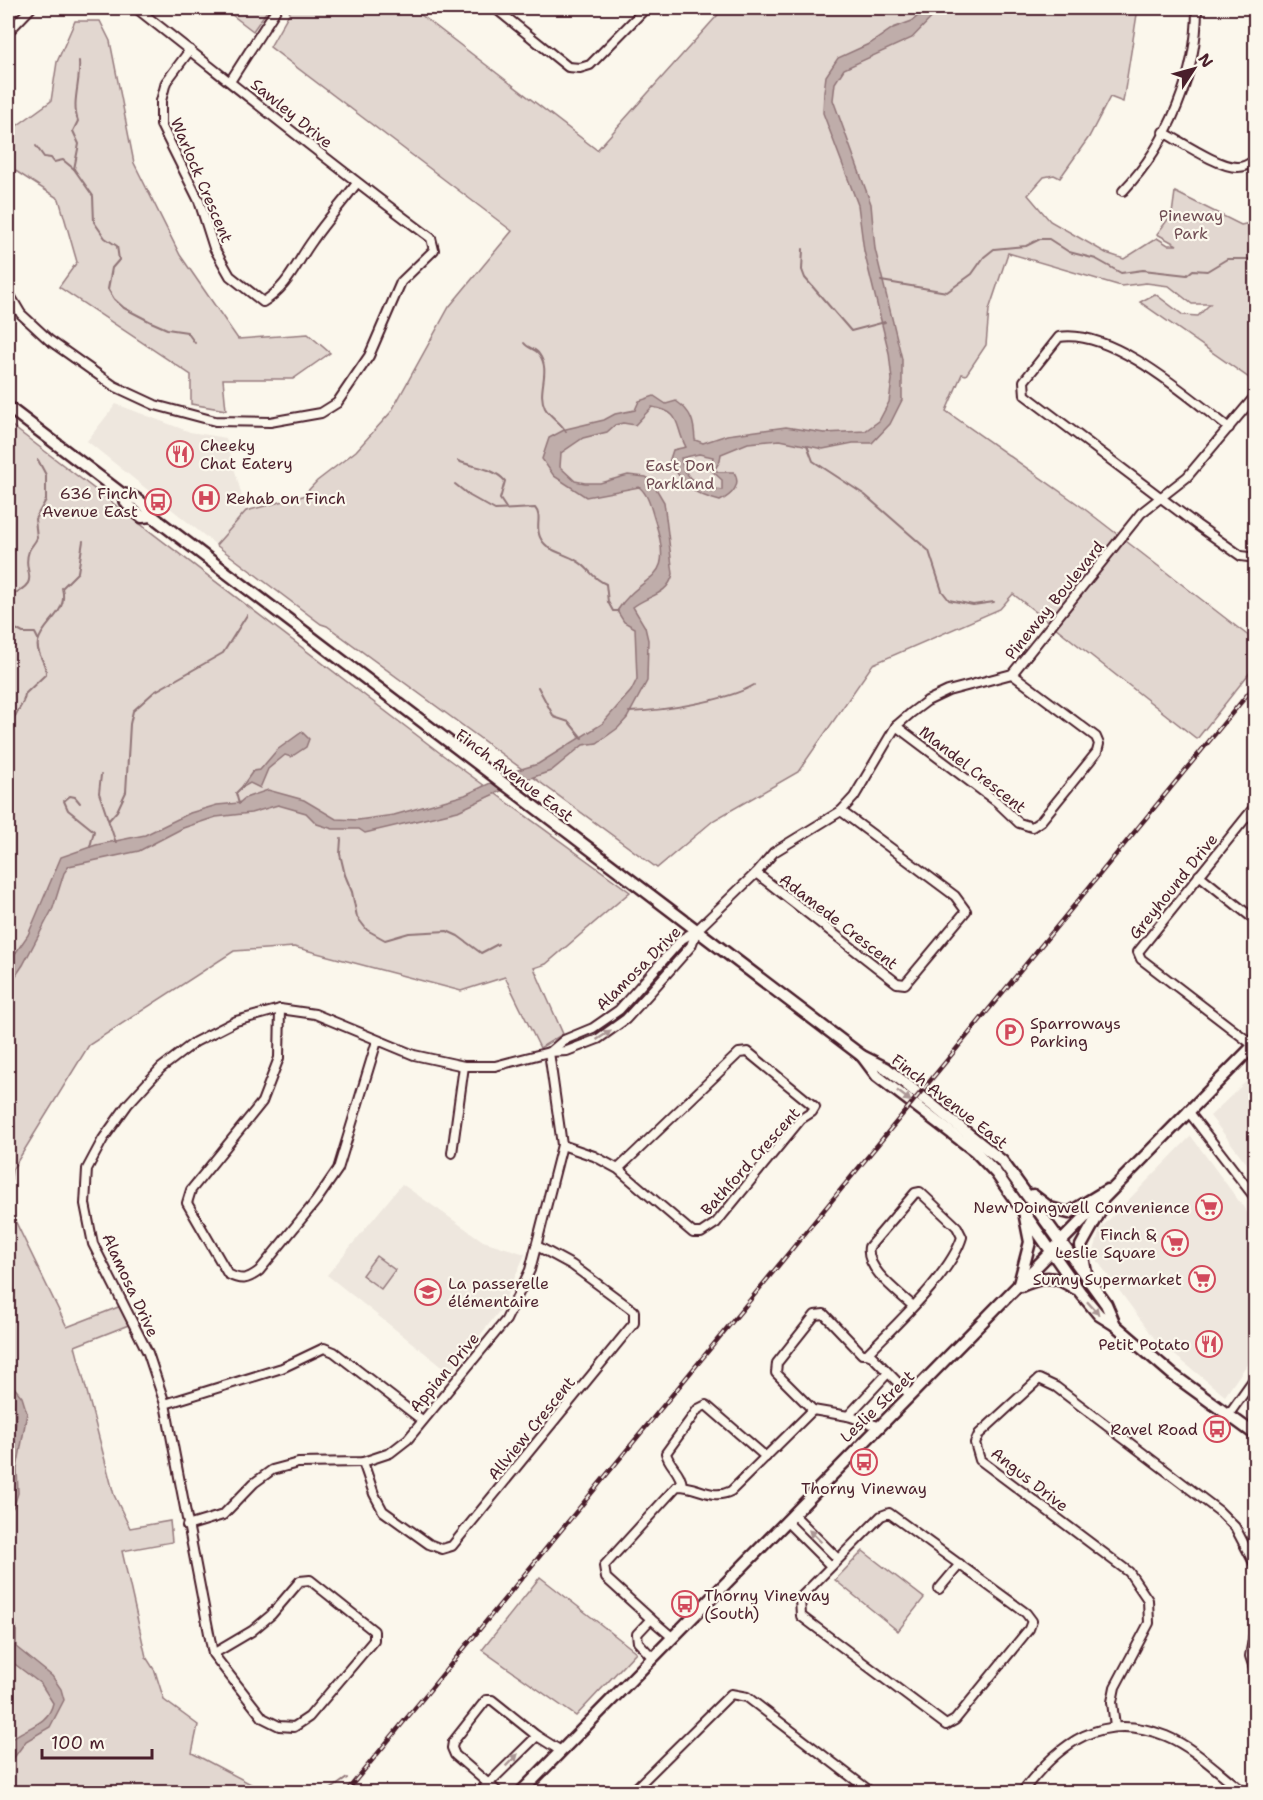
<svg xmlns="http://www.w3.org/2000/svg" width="1263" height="1800" viewBox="0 0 1263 1800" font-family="'Shantell Sans',sans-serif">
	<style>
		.built { fill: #eee7de }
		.green { fill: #e2d7d0; stroke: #967b7e; stroke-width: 1.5 }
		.water { fill: #bfadaa; stroke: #907477; stroke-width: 1.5; fill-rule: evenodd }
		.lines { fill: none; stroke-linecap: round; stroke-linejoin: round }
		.stream { stroke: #907477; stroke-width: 2 }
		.minor-casing { stroke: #4a1f2b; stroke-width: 12 }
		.secondary-casing { stroke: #4a1f2b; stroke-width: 15 }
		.minor { stroke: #fbf7ec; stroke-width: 8 }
		.secondary { stroke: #fbf7ec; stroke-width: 10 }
		.rail-casing { stroke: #4a1f2b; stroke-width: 4.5 }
		.rail { stroke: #fbf7ec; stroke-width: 2; stroke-dasharray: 7; stroke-linecap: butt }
		.oneway { fill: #ab9695 }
		.labels { text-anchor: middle; stroke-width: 4.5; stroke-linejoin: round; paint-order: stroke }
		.street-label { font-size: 16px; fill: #4a1f2b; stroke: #fbf7ec }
		.park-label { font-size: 16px; fill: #704d54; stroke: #fbf7ec }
		.poi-label { font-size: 16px; fill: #4a1f2b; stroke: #fbf7ec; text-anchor: end }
	</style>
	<rect width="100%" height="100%" fill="#fbf7ec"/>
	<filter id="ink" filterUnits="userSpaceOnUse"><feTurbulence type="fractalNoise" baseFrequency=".0167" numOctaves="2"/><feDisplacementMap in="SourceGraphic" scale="12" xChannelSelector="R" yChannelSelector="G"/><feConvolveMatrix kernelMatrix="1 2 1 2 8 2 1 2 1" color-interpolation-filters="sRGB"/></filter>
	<g filter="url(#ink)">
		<g class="built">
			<polygon points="116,404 190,432 226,438 246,511 216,545 87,441"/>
			<polygon points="1255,1073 1255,1174 1210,1116"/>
			<polygon points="1191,1136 1255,1223 1255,1353 1225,1396 1155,1339 1093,1255 1100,1229"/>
			<polygon points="402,1184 483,1241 525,1254 501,1309 450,1373 327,1275"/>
		</g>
		<g class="green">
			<polygon points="223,8 269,8 253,31"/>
			<polygon points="292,8 412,8 597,150 724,8 1138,8 1123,102 1110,97 1089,137 1060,178 1054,175 1044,177 1028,195 1050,221 1106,253 1124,259 1157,238 1168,245 1177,245 1157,234 1172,214 1175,192 1241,225 1255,222 1255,382 1140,302 1155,294 1183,315 1198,316 1210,304 1192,304 1169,286 1146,283 1121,286 1008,253 989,310 986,345 966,375 962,374 946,411 1082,507 1255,641 1255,666 1197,739 1013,594 1000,609 873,664 798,772 714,820 657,868 327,626 321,624 216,545 246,511 303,496 317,481 356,451 391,412 449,307 512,231 270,47"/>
			<polygon points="75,21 100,21 110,41 134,163 180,255 238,339 308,334 330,353 293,379 223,379 226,410 191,404 191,375 59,287 77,262 59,199 14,170 11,130 51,101 57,62"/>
			<polygon points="8,423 448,759 630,892 546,964 534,968 563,1034 540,1048 505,977 461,991 294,947 234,951 89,1045 12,1170 8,1206 67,1327 121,1306 131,1324 75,1346 114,1495 130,1528 170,1521 172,1542 122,1551 146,1657 155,1671 164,1700 198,1725 192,1753 266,1792 8,1792"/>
			<polygon points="376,1256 395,1270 381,1289 362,1275"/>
			<polygon points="863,1551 924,1598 898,1631 835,1580"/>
			<polygon points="540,1577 636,1652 576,1716 482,1650"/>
		</g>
		<g class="water">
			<path d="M927 8H941L912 38 844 69 835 83 833 100 871 204 875 249 902 359V400L890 424 872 443H853L823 449 780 440 748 443 721 454 720 461 715 469 718 472H734C742 485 732 495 720 501 689 493 686 485 669 462L673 450 686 447C674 425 683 412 652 407L635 425 623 423 615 425 607 432 583 438 561 453 560 467 575 481 585 483H600L628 475 646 477 651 480 664 502 673 574C668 595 649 595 633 607L645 627 648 640 647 681 627 718 618 728 597 743 583 745 551 771 522 781 458 811 365 833 359 829H333L317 824 306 813 278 805 251 813 216 817 183 828 139 851 69 866 64 873 53 908 23 965 8 987V964L28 935 61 857 96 845 145 835 190 813 217 805 239 803 245 798 268 790 304 800 336 819 358 820 394 815 465 795 518 770 538 764 602 724 631 691 637 679 635 628 624 622 617 611C643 569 676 587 655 521 651 509 649 495 639 487L586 497 554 476 542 459 549 438 566 429 604 420 615 414 635 410 639 401 654 396 666 404 676 401C692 412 694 422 695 440L703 443 727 435 786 427 824 433 865 431 879 421 889 402 892 380 889 353 864 251 858 205 823 113 824 92 826 76 838 58 871 43 893 28 912 21ZM699 454 713 457 710 469 722 480V490C701 487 684 481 681 458Z"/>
			<polygon points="302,732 309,739 306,747 291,757 285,755 268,769 260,788 250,783 241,788 253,771 260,770 277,750"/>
			<polygon points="8,1380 22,1397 27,1413 17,1469 18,1493 14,1506 8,1514 8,1466 16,1423 16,1411 8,1394"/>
			<path d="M8 1598 16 1627V1647L52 1676 61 1689 64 1700 50 1727 26 1741 8 1766V1742C22 1727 48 1727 53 1703L41 1684 8 1659Z"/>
		</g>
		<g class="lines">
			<g class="stream">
				<polyline points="36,146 44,157 51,158 54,162 63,160 74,169 93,196 94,222 105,238 117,246 119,260 112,268 108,289 114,299 124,308 151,322 167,329 187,332 195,343"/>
				<path d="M74 169 79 144 73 131 78 121C71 102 81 82 79 61"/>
				<polyline points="803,249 802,270 805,278 851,331 885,322"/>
				<polyline points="881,281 947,292 972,274 984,257 994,249 1026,246 1040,239 1049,239 1069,252 1096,259 1121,273 1143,270 1187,275 1193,270 1207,271 1227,259 1256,259"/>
				<path d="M524 343C528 349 535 348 539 354 552 372 536 390 545 408 550 417 562 423 566 432"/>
				<polyline points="807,445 813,461 865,495 929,551 942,591 949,600 973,605 994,602"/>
				<path d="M458 461C474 468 493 467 505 481L500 499 506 508"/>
				<path d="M455 484 470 496 495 510 535 508C543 517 534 528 541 539 548 552 565 553 577 561 590 568 590 577 606 584L608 602 613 611H618"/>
				<polyline points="9,561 10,596"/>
				<path d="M8 597C46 579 20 575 29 551 31 546 35 543 37 538L35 519 46 500V475L38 460"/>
				<polyline points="8,625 23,633 35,633 38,639"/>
				<polyline points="538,687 554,717 569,722 582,738"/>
				<path d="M629 712C661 711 727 701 754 685"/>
				<path d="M8 751C18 742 11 734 13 722 15 712 24 706 25 694L46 674C47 663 35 653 38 642 43 622 69 613 62 588L78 572 83 541"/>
				<polyline points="101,775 99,793 116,843"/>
				<polyline points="80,803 75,797 70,796 64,801 68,810 94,831 90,847"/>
				<polyline points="239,804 236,793 241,788"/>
				<polyline points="109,820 117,811 126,792 130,724 133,711 154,692 223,653 247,615"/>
				<polyline points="341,839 340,854 345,875 352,892 357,917 367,930 385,940 409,933 447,931 458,936 481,953 498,944"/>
				<polyline points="327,1792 347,1778"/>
			</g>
			<defs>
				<g id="minor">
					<polyline points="495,8 568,67 580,68 590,65 646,8"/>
					<polyline points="8,32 31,8"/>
					<path d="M190 50 166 82 161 101V125L199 201 214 248 230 276 263 302C289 286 296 263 313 240 327 220 343 202 357 183"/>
					<polyline points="231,80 277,8"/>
					<path d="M1163 132C1180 141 1220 168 1238 167 1246 167 1250 163 1256 159"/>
					<path d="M1123 191C1169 143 1197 73 1197 8"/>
					<path d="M8 292 21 314 49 340 114 386 155 405 215 421 270 422 321 413 337 403 369 356 401 282 434 250 431 238C331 164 234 85 136 8"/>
					<path d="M1229 428C1189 397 1112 328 1059 337L1024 381 1025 395 1197 525 1241 556 1256 558"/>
					<polyline points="896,726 997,802 1019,823 1032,827 1041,821 1097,752 1099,744 1096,737 1012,674"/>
					<polyline points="756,873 897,983 905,984 966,911 955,896 841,811"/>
					<polyline points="1199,875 1250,916"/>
					<path d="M280 1009 279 1058 262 1102 191 1190 187 1203 228 1274C241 1281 247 1280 259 1271L316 1201 338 1169 377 1041"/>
					<polyline points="1253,1045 1141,959 1138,952 1256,805"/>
					<polyline points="550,1052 564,1040 593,1028 619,1010 682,939 697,930 756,873 774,852 841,811 854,797 896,726 911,713 927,701 948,691 1012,674 1141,513 1187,477 1256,395"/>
					<polyline points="1188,1111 1256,1199"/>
					<polyline points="562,1145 594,1156 618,1169 693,1233 701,1233 716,1223 801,1119 812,1112 815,1107 748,1052 739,1053 618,1169"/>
					<polyline points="452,1153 464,1066"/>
					<path d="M910 1395 872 1356 867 1354C894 1326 951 1274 962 1237L957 1227 920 1192 915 1193 869 1247C865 1269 898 1292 913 1306"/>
					<polyline points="165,1404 282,1368 324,1348 334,1352 422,1420"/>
					<polyline points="813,1410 776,1373 777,1363 815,1315 824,1314 862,1354 867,1354"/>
					<polyline points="1229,1414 1256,1376"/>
					<polyline points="848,1416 887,1374"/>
					<polyline points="363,1462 374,1494 383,1511 429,1544 442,1549 452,1546 634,1323 634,1311 572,1265 537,1246"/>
					<path d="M682 1486C681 1471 669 1466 666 1453L698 1409 706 1405 766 1457"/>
					<polygon points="889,1513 1026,1613 1032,1621 1029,1629 955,1720 946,1725 801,1616 800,1598 881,1516"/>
					<polyline points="793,1514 838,1559"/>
					<polyline points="786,1521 831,1566"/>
					<polyline points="187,1526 223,1515 254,1483 272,1470 298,1463 363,1462 390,1453 408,1439 506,1320 530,1270 562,1145 549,1052"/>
					<polyline points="939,1589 960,1564"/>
					<polyline points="651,1619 672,1637"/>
					<polyline points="1256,1623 1250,1656 1256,1674"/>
					<polyline points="213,1654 252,1631 271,1615 300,1581 310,1580 374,1631 374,1640 309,1717 294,1727 279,1726 263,1718 213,1654 165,1404 148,1353 93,1244 85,1204 87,1169 103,1139 128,1104 161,1068 195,1042 236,1021 280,1009 315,1014 414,1055 464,1066 495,1066 549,1052 567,1051 598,1039 626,1019 647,996 691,946 697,930"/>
					<path d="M652 1657 638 1642 637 1634 651 1619 606 1578 604 1566 677 1486C697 1485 711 1501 731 1491L813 1410 848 1416 878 1426"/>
					<polyline points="1115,1727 1112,1702 1115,1687 1149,1623 1148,1600 1129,1572 980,1460 975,1443 979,1434 1039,1379 1056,1387 1219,1511 1235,1527 1256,1567"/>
					<polyline points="480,1792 537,1736"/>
					<polyline points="498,1792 455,1755 452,1748 453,1742 486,1700 492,1700 537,1736 561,1751"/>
					<polyline points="632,1792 731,1694 747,1697 871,1792"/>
					<path d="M1022 1792C1059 1743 1102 1710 1166 1736 1195 1748 1220 1774 1244 1792"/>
				</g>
				<g id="secondary">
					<polyline points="8,407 122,494 127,504 142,517 152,516"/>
					<path d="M122 494C135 496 146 504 152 516L862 1056 886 1068 1002 1161 1106 1304 1115 1325"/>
					<polyline points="862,1056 877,1076 975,1151 996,1173 1080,1292 1099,1315 1115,1325 1172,1374 1256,1435"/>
					<polyline points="1033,1195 1050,1208 1069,1213 1107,1190"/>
					<polyline points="1086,1273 1081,1246 1102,1208"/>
					<polyline points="1019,1284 1030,1242 1025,1217"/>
					<path d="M1021 1286C1047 1276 1052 1274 1076 1289"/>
					<polyline points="521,1792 1256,1043"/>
				</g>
			</defs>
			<use href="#minor" class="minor-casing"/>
			<use href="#secondary" class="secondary-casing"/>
			<use href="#minor" class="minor"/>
			<use href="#secondary" class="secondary"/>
			<defs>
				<polyline id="rail" points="346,1792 1256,684"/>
			</defs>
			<use href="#rail" class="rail-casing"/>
			<use href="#rail" class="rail"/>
		</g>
		<defs><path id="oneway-solid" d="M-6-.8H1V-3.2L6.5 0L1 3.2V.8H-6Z" transform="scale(1.5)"/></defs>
		<g class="oneway">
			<use href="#oneway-solid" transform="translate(604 1035) rotate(-34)"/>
			<use href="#oneway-solid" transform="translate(904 1096) rotate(38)"/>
			<use href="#oneway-solid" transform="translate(1093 1308) rotate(48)"/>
			<use href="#oneway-solid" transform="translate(815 1536) rotate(-136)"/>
			<use href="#oneway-solid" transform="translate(512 1760) rotate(-45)"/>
		</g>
	</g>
	<defs>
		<symbol id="restaurant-ring" viewBox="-11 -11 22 22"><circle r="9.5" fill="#fbf7ec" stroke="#d1495b" stroke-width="1.5"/><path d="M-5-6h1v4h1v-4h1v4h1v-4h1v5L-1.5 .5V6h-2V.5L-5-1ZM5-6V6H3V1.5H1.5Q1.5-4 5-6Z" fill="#d1495b"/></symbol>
		<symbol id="hospital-ring" viewBox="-11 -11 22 22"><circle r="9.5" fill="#fbf7ec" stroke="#d1495b" stroke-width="1.5"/><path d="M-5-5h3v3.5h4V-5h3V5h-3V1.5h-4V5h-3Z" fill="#d1495b"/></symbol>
		<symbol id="bus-ring" viewBox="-11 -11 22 22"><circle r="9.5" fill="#fbf7ec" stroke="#d1495b" stroke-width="1.5"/><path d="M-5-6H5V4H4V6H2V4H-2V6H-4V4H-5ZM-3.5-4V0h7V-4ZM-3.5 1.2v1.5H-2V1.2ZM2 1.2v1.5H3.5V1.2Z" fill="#d1495b"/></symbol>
		<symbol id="parking-ring" viewBox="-11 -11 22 22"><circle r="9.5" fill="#fbf7ec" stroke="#d1495b" stroke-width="1.5"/><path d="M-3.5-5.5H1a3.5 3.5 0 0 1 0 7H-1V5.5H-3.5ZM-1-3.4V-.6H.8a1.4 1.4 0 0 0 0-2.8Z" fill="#d1495b"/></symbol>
		<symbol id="supermarket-ring" viewBox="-11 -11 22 22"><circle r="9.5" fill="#fbf7ec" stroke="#d1495b" stroke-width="1.5"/><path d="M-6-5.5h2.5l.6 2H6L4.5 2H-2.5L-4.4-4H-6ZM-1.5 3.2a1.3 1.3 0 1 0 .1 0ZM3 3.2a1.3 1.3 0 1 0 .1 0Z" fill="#d1495b"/></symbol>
		<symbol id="school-ring" viewBox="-11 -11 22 22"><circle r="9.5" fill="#fbf7ec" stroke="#d1495b" stroke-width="1.5"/><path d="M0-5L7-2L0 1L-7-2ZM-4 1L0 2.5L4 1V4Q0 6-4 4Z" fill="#d1495b"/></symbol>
	</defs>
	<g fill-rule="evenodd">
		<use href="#restaurant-ring" x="165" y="439" width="30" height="30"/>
		<use href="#hospital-ring" x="191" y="483" width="30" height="30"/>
		<use href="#bus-ring" x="143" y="487" width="30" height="30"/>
		<use href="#parking-ring" x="995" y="1017" width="30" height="30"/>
		<use href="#supermarket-ring" x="1194" y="1192" width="30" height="30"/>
		<use href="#supermarket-ring" x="1160" y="1228" width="30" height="30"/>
		<use href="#supermarket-ring" x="1187" y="1264" width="30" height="30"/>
		<use href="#school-ring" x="413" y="1277" width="30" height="30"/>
		<use href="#restaurant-ring" x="1194" y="1329" width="30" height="30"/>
		<use href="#bus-ring" x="1202" y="1414" width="30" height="30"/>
		<use href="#bus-ring" x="849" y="1447" width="30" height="30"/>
		<use href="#bus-ring" x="670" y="1589" width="30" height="30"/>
	</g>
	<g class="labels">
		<g class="street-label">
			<text transform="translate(292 113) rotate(39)" y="6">Sawley Drive</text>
			<text transform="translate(202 180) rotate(67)" y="6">Warlock Crescent</text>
			<text transform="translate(1054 600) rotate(-51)" y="6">Pineway Boulevard</text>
			<text transform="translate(973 769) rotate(38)" y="6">Mandel Crescent</text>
			<text transform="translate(515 775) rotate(37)" y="6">Finch Avenue East</text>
			<text transform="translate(1173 886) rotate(-51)" y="6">Greyhound Drive</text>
			<text transform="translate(839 921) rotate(38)" y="6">Adamede Crescent</text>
			<text transform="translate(638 968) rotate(-45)" y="6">Alamosa Drive</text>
			<text transform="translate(950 1101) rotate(38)" y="6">Finch Avenue East</text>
			<text transform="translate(750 1161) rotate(-48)" y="6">Bathford Crescent</text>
			<text transform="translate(131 1285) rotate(65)" y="6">Alamosa Drive</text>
			<text transform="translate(444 1372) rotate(-50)" y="6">Appian Drive</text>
			<text transform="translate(877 1406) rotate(-44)" y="6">Leslie Street</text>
			<text transform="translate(531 1428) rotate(-51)" y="6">Allview Crescent</text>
			<text transform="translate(1030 1479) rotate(38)" y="6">Angus Drive</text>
		</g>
		<g class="park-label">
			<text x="1191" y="221">Pineway<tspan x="1191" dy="18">Park</tspan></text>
			<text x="680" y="471">East Don<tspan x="680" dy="18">Parkland</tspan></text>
		</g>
		<g class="poi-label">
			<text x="200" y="451" text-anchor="start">Cheeky<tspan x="200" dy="18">Chat Eatery</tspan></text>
			<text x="138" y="499">636 Finch<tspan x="138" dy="18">Avenue East</tspan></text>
			<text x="226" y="504" text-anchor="start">Rehab on Finch</text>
			<text x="1030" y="1029" text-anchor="start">Sparroways<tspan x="1030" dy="18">Parking</tspan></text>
			<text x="1190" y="1213">New Doingwell Convenience</text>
			<text x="1156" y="1240">Finch &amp;<tspan x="1156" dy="18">Leslie Square</tspan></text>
			<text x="1182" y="1285">Sunny Supermarket</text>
			<text x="448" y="1289" text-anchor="start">La passerelle<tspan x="448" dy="18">élémentaire</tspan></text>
			<text x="1190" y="1350">Petit Potato</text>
			<text x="1198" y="1435">Ravel Road</text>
			<text x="864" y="1494" text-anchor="middle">Thorny Vineway</text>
			<text x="704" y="1601" text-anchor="start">Thorny Vineway<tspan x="704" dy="18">(South)</tspan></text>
		</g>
	</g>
	<rect width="1263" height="1800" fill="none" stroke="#fbf7ec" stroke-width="30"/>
	<rect x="15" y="15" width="1233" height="1770" fill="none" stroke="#4a1f2b" stroke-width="2" filter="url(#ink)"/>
	<g transform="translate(1194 69) rotate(54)" stroke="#fbf7ec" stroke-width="4.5" paint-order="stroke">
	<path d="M0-4.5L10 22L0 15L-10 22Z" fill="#4a1f2b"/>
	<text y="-9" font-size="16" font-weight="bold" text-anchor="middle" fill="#4a1f2b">N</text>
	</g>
	<path d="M42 1749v9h110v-9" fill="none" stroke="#4a1f2b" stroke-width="3"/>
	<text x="51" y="1749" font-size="18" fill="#4a1f2b" stroke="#fbf7ec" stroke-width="4.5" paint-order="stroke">100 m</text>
</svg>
